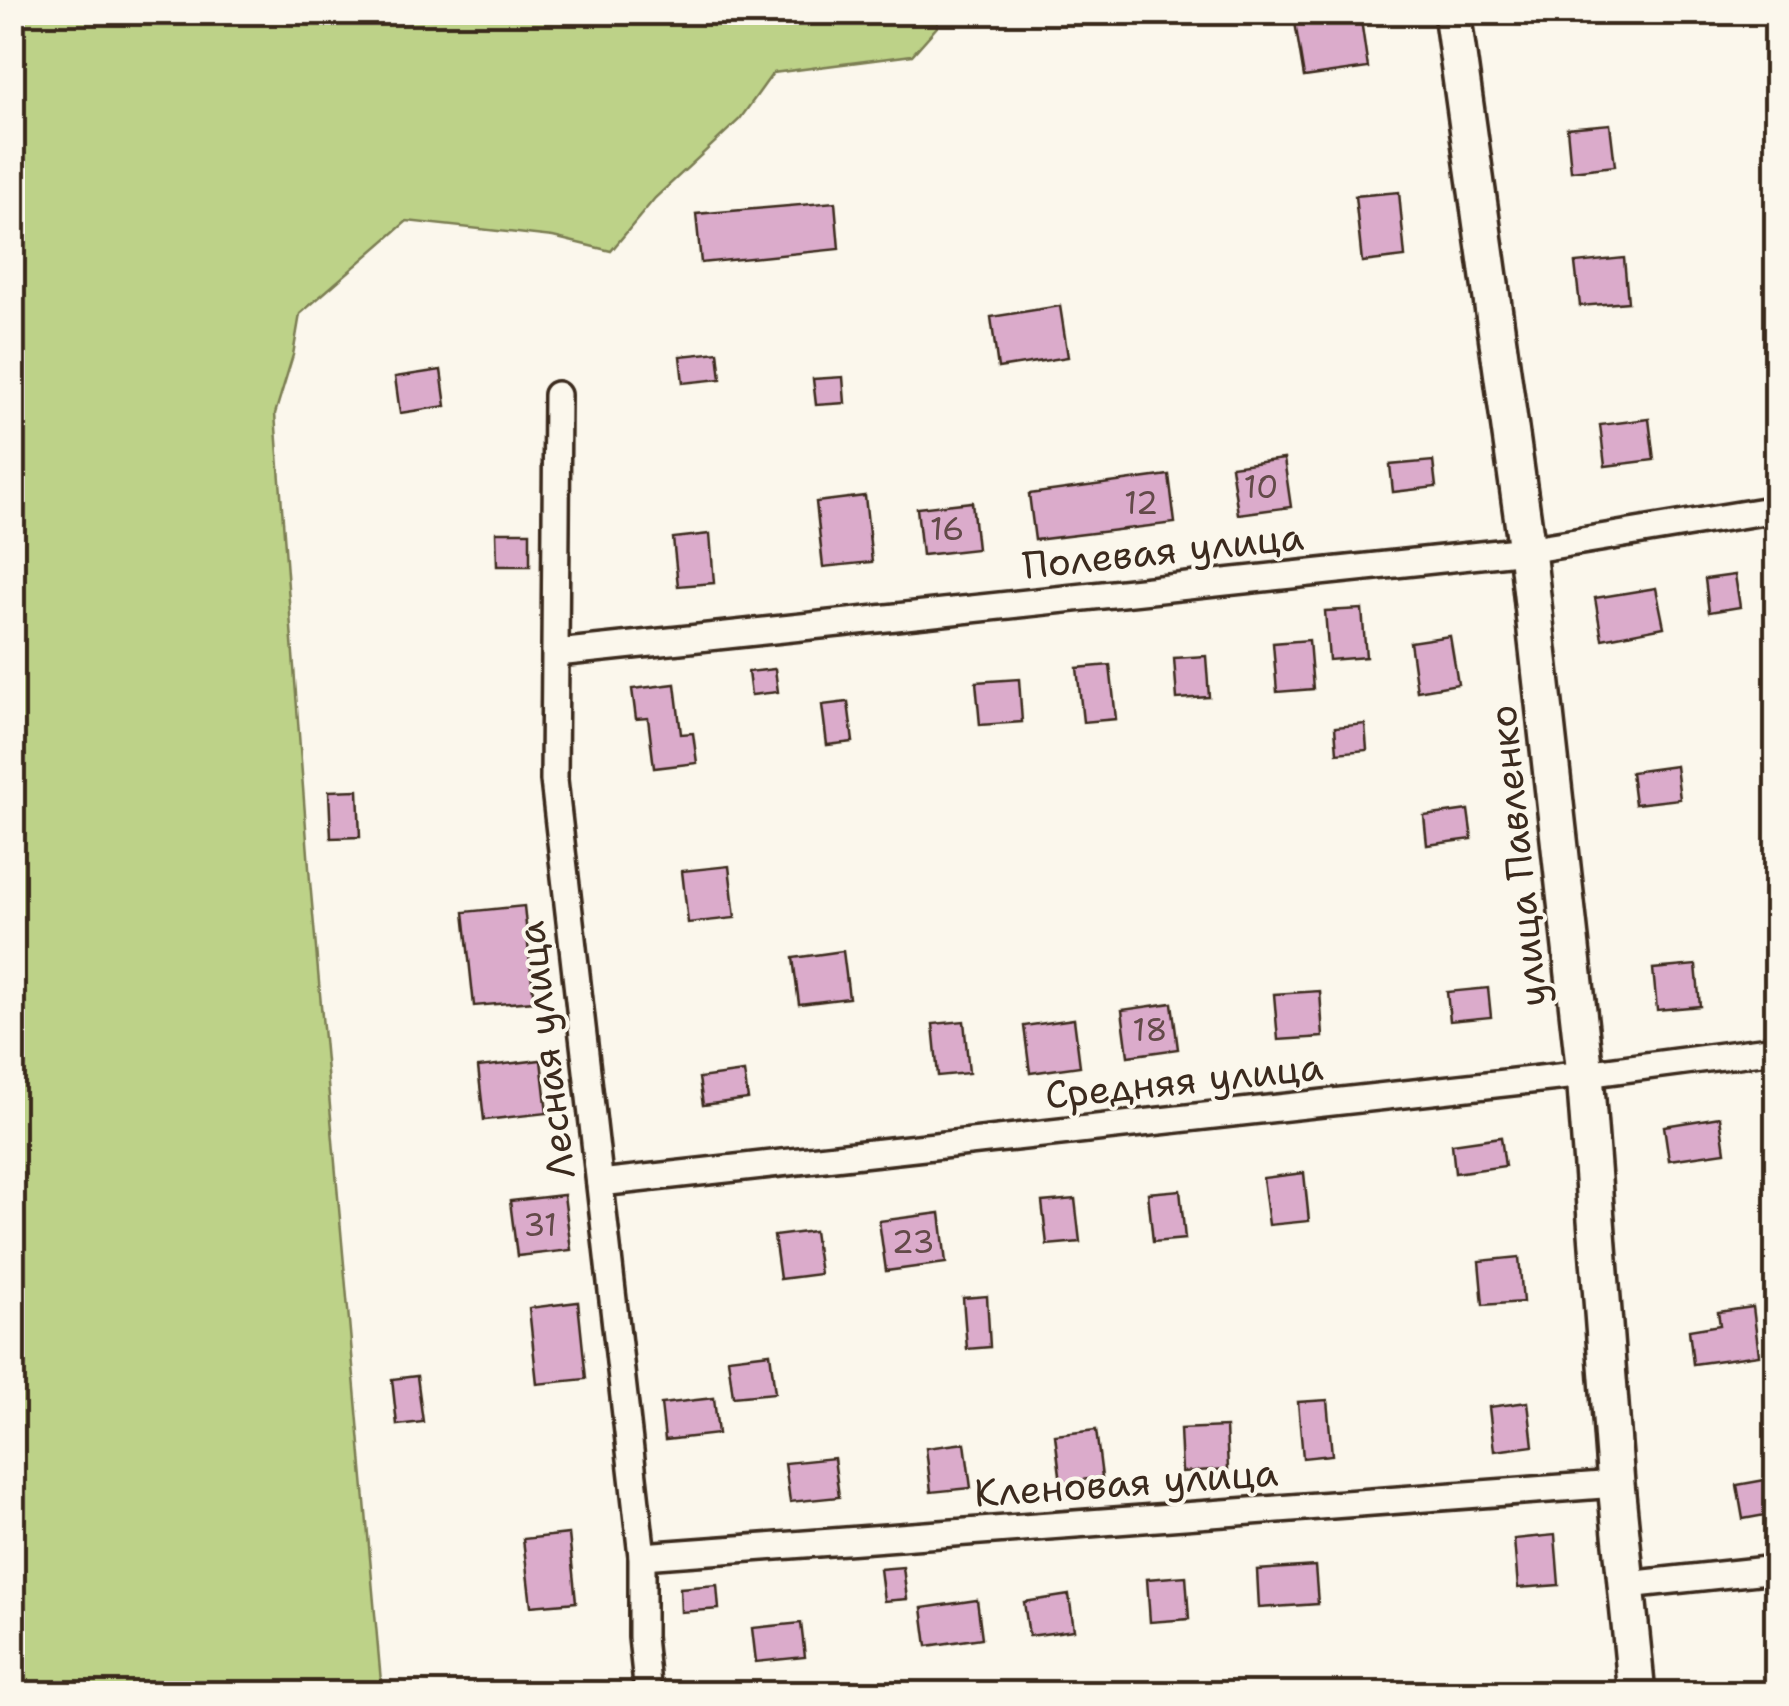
<svg xmlns="http://www.w3.org/2000/svg" width="1789" height="1706" viewBox="0 0 1789 1706" font-family="'Shantell Sans',sans-serif">
	<style>
		.green { fill: #bdd288; stroke: #7c7e53; stroke-width: 2.5 }
		.building { fill: #dbabcb; stroke: #3b2a1e; stroke-width: 2.5 }
		.lines { fill: none; stroke-linecap: round; stroke-linejoin: round }
		.street-casing { stroke: #3b2a1e; stroke-width: 32 }
		.secondary-casing { stroke: #3b2a1e; stroke-width: 42 }
		.street { stroke: #fbf7ec; stroke-width: 25 }
		.secondary { stroke: #fbf7ec; stroke-width: 35 }
		.labels { text-anchor: middle; stroke-width: 8; stroke-linejoin: round; paint-order: stroke }
		.number-label { font-size: 32px; fill: #634a49 }
		.street-label { font-size: 38px; fill: #3b2a1e; stroke: #fbf7ec }
	</style>
	<rect width="100%" height="100%" fill="#fbf7ec"/>
	<filter id="ink" filterUnits="userSpaceOnUse"><feTurbulence type="fractalNoise" baseFrequency=".01" numOctaves="2"/><feDisplacementMap in="SourceGraphic" scale="20" xChannelSelector="R" yChannelSelector="G"/><feConvolveMatrix kernelMatrix="1 2 1 2 8 2 1 2 1" color-interpolation-filters="sRGB"/></filter>
	<g filter="url(#ink)">
		<polygon class="green" points="12,13 939,13 937,27 912,55 773,73 740,119 655,198 611,251 553,237 407,221 300,314 293,355 275,414 310,881 382,1693 13,1693"/>
		<g class="building">
			<polygon points="1360,13 1368,68 1304,77 1295,22"/>
			<polygon points="1610,124 1615,166 1571,171 1567,128"/>
			<polygon points="1399,192 1405,257 1362,262 1355,196"/>
			<polygon points="835,202 839,249 701,263 696,214"/>
			<polygon points="1624,258 1628,302 1580,306 1575,263"/>
			<polygon points="1060,306 1068,357 998,368 991,317"/>
			<polygon points="718,352 721,379 683,383 680,356"/>
			<polygon points="441,370 446,406 400,413 395,377"/>
			<polygon points="843,377 845,403 816,405 813,379"/>
			<polygon points="1649,419 1654,460 1605,466 1600,425"/>
			<polygon points="1284,459 1291,507 1238,514 1231,466"/>
			<polygon points="1433,461 1436,487 1393,492 1390,465"/>
			<polygon points="1169,475 1175,523 1035,540 1029,494"/>
			<polygon points="865,496 872,562 823,567 816,502"/>
			<polygon points="972,502 977,549 922,555 917,508"/>
			<polygon points="496,532 530,532 530,566 497,566"/>
			<polygon points="710,534 714,583 678,586 673,538"/>
			<polygon points="1735,575 1740,607 1709,612 1705,579"/>
			<polygon points="1656,588 1664,627 1602,639 1595,598"/>
			<polygon points="1362,609 1366,657 1329,660 1325,611"/>
			<polygon points="1450,636 1458,684 1417,691 1410,642"/>
			<polygon points="1309,640 1313,689 1277,692 1273,643"/>
			<polygon points="1206,656 1209,697 1177,699 1174,658"/>
			<polygon points="1110,665 1116,719 1083,722 1077,668"/>
			<polygon points="775,669 778,692 751,695 748,672"/>
			<polygon points="1019,679 1022,722 980,725 976,682"/>
			<polygon points="675,684 681,734 693,733 697,763 654,768 648,718 636,719 632,689"/>
			<polygon points="848,702 853,742 827,745 822,705"/>
			<polygon points="1365,724 1367,750 1337,753 1335,727"/>
			<polygon points="1676,766 1680,799 1635,804 1631,772"/>
			<polygon points="358,790 360,837 331,838 329,791"/>
			<polygon points="1468,810 1472,839 1427,845 1424,816"/>
			<polygon points="729,866 735,918 688,923 682,871"/>
			<polygon points="524,906 534,1001 474,1006 464,912"/>
			<polygon points="843,951 849,998 799,1004 793,958"/>
			<polygon points="1696,965 1700,1006 1657,1010 1653,969"/>
			<polygon points="1488,988 1491,1017 1450,1021 1447,992"/>
			<polygon points="1320,991 1323,1037 1278,1040 1274,994"/>
			<polygon points="1172,1003 1178,1049 1128,1056 1122,1010"/>
			<polygon points="1074,1019 1080,1066 1030,1073 1024,1026"/>
			<polygon points="964,1021 969,1073 938,1076 933,1024"/>
			<polygon points="541,1060 547,1113 484,1120 478,1067"/>
			<polygon points="744,1072 748,1099 703,1105 699,1078"/>
			<polygon points="1720,1117 1725,1152 1669,1160 1664,1126"/>
			<polygon points="1501,1137 1505,1166 1455,1173 1452,1144"/>
			<polygon points="1304,1173 1309,1221 1269,1225 1263,1178"/>
			<polygon points="1180,1190 1185,1239 1153,1242 1148,1193"/>
			<polygon points="564,1195 571,1250 517,1256 510,1201"/>
			<polygon points="1075,1199 1080,1242 1047,1245 1042,1202"/>
			<polygon points="940,1213 946,1263 886,1271 879,1221"/>
			<polygon points="814,1231 820,1274 780,1279 774,1236"/>
			<polygon points="1519,1257 1523,1302 1483,1305 1479,1261"/>
			<polygon points="987,1296 990,1347 967,1349 963,1298"/>
			<polygon points="578,1302 586,1379 537,1384 529,1308"/>
			<polygon points="1753,1307 1759,1355 1693,1364 1689,1330 1720,1325 1718,1312"/>
			<polygon points="770,1353 775,1393 733,1397 728,1358"/>
			<polygon points="417,1376 423,1422 397,1425 392,1379"/>
			<polygon points="714,1398 718,1434 665,1440 661,1404"/>
			<polygon points="1327,1400 1332,1455 1303,1458 1298,1402"/>
			<polygon points="1528,1402 1533,1446 1494,1451 1489,1407"/>
			<polygon points="1226,1427 1228,1469 1182,1472 1180,1429"/>
			<polygon points="1096,1430 1102,1477 1061,1483 1055,1435"/>
			<polygon points="965,1443 971,1488 931,1492 926,1448"/>
			<polygon points="834,1458 839,1497 790,1502 785,1463"/>
			<polygon points="1776,1478 1776,1513 1743,1519 1737,1485"/>
			<polygon points="569,1534 576,1602 531,1606 523,1539"/>
			<polygon points="1555,1535 1559,1585 1518,1588 1514,1539"/>
			<polygon points="1315,1566 1318,1604 1259,1608 1257,1570"/>
			<polygon points="903,1567 907,1599 884,1601 880,1569"/>
			<polygon points="1186,1576 1189,1619 1150,1622 1147,1579"/>
			<polygon points="717,1585 719,1609 681,1612 680,1588"/>
			<polygon points="1069,1595 1074,1630 1029,1636 1024,1602"/>
			<polygon points="977,1600 982,1638 927,1646 922,1608"/>
			<polygon points="801,1623 805,1657 756,1662 752,1628"/>
		</g>
		<g class="lines">
			<defs>
				<g id="street">
					<polyline points="557,395 554,780 642,1556 642,1637 648,1694"/>
					<polyline points="557,653 1527,550 1776,509"/>
					<polyline points="600,1183 1585,1074 1776,1049"/>
					<polyline points="642,1556 1616,1484"/>
					<polyline points="1627,1585 1776,1569"/>
				</g>
				<polyline id="secondary" points="1452,12 1527,550 1585,1074 1616,1484 1637,1694"/>
			</defs>
			<use href="#street" class="street-casing"/>
			<use href="#secondary" class="secondary-casing"/>
			<use href="#street" class="street"/>
			<use href="#secondary" class="secondary"/>
		</g>
	</g>
	<g class="labels">
		<g class="number-label">
			<text x="1261" y="498">10</text>
			<text x="1141" y="514">12</text>
			<text x="947" y="540">16</text>
			<text x="1150" y="1041">18</text>
			<text x="540" y="1236">31</text>
			<text x="913" y="1253">23</text>
		</g>
		<g class="street-label">
			<text transform="translate(1163 551) rotate(-6)" y="13">Полевая улица</text>
			<text transform="translate(1518 856) rotate(-96)" y="13">улица Павленко</text>
			<text transform="translate(546 1050) rotate(-97)" y="13">Лесная улица</text>
			<text transform="translate(1184 1081) rotate(-6)" y="13">Средняя улица</text>
			<text transform="translate(1126 1483) rotate(-4)" y="13">Кленовая улица</text>
		</g>
	</g>
	<rect width="1789" height="1706" fill="none" stroke="#fbf7ec" stroke-width="50"/>
	<rect x="25" y="25" width="1739" height="1656" fill="none" stroke="#3b2a1e" stroke-width="4" filter="url(#ink)"/>
</svg>
